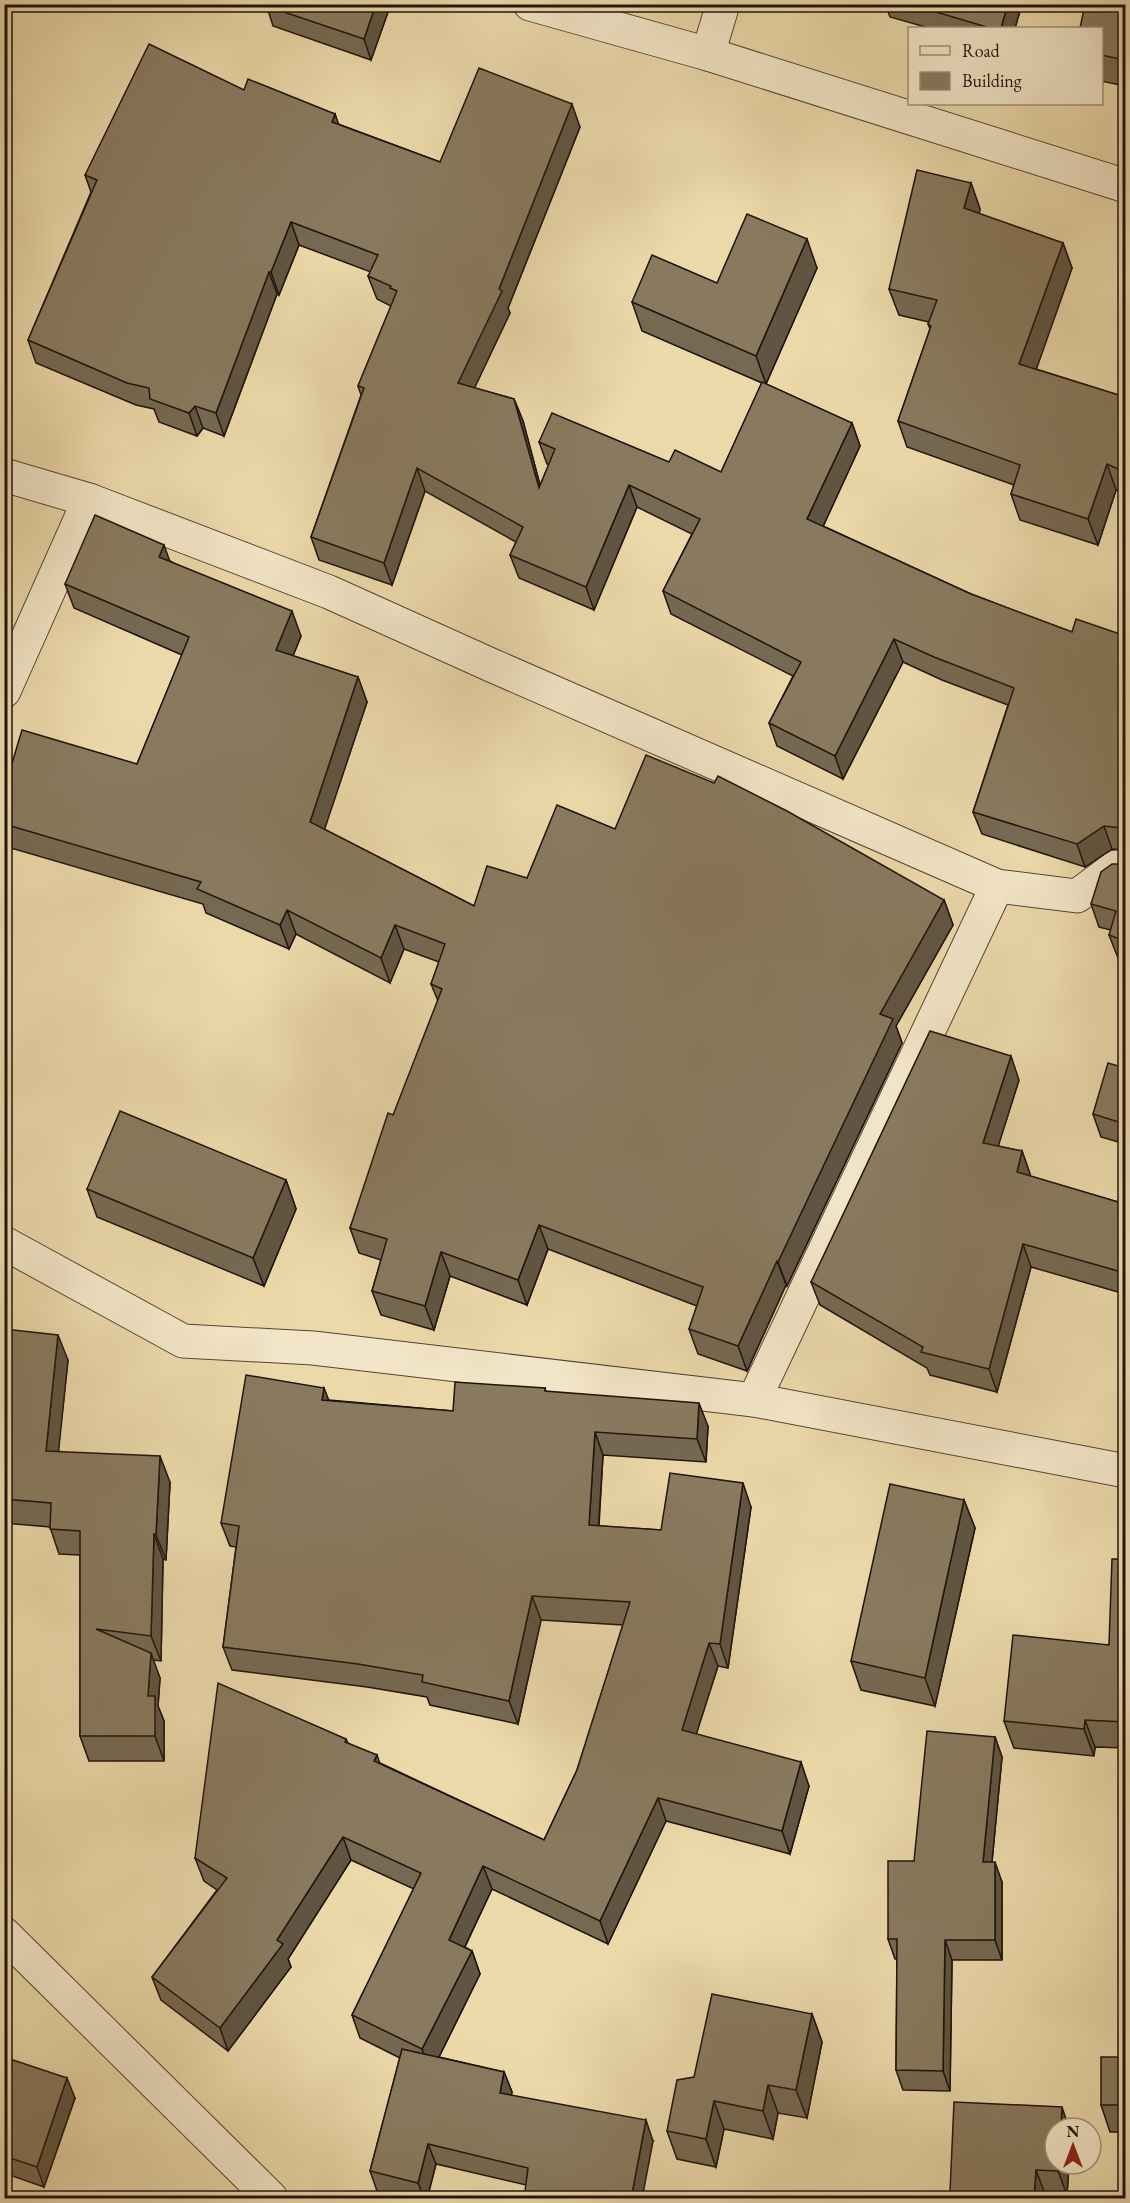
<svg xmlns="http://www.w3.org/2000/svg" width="1130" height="2203" viewBox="0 0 1130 2203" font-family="'EB Garamond',serif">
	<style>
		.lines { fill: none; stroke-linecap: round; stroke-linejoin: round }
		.minor-casing { stroke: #524535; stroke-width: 35 }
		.minor { stroke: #f3e6c8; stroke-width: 33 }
		.wall { fill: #766952; stroke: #1e140e; stroke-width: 1.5 }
		.shaded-wall { fill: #605542; stroke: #1e140e; stroke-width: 1.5 }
		.building { fill: #897a5f; stroke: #1e140e; stroke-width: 1.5 }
	</style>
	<rect width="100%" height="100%" fill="#ecd9aa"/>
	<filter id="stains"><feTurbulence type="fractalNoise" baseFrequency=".00333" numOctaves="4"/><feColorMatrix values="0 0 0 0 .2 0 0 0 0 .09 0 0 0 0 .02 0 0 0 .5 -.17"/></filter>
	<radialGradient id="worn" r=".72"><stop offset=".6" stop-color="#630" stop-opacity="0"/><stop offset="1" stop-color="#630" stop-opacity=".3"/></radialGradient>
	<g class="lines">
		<defs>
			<g id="minor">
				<polyline points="530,4 708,54 1126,186"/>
				<polyline points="708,54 723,4"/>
				<polyline points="4,475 89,500 329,592 491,665 997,886 1077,896 1116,867 1126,869"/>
				<polyline points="4,691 89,500"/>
				<polyline points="4,1243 183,1341 313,1348 754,1400 1126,1471"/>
				<polyline points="754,1400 997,886"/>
				<polyline points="4,1934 271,2198"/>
			</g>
		</defs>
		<use href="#minor" class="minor-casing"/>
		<use href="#minor" class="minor"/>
	</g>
	<g class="wall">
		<polygon points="266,4 385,4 388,12 371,60 273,26"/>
		<polygon points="885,4 1022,4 1015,28 929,28 890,17"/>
		<polygon points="1125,4 1125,86 1101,81 1101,28"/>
		<polygon points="244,90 335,114 338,124 440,162 580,127 508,308 510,313 474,388 514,399 523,421 540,485 549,465 547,464 539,442 721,472 762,383 642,331 632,302 717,283 817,268 766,384 852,423 860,446 823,526 971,594 1072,632 1125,643 1125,850 1112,849 1085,867 982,834 973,812 1008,705 942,680 903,662 843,779 777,746 769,723 793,676 671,614 663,591 692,534 637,507 594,610 519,578 510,555 516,542 425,491 392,585 319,560 311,537 361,395 358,386 391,306 377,299 368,276 371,272 299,245 279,295 277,294 224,436 203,428 197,436 159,422 154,409 136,405 36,363 28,340 91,192 85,175"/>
		<polygon points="971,183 980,209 979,214 1063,243 1072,268 1036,369 1125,397 1125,494 1116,490 1098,545 1020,520 1011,494 1014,485 907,447 898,421 930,329 928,324 929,322 899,315 889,289"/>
		<polygon points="170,561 301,636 293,656 358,677 367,702 324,829 474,906 527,878 615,829 944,900 953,925 896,1026 902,1043 787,1286 786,1285 747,1371 698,1354 689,1329 697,1306 548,1249 527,1305 450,1276 434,1330 381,1315 372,1291 381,1260 359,1253 350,1228 438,1001 431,984 439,962 404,949 390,983 296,934 289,949 206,913 203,904 4,846 4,790 137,764 182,655 74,608 65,584"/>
		<polygon points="1125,863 1125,961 1118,958 1109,935 1111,930 1099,927 1091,904 1123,864"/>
		<polygon points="1125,1068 1125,1144 1101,1137 1093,1114"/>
		<polygon points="1019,1080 998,1146 1022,1151 1030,1174 1030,1176 1125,1204 1125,1294 1031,1267 997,1392 930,1375 927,1368 820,1305 811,1282"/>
		<polygon points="286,1180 296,1209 264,1286 97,1217 87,1189"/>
		<polygon points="4,1329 68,1360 58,1451 170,1482 166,1560 163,1559 161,1661 153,1660 160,1678 158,1706 164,1721 164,1761 89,1761 80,1736 80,1555 59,1554 50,1527 4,1523"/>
		<polygon points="545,1388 546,1392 708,1426 706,1462 603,1455 599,1526 661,1530 751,1507 728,1668 718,1666 696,1734 809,1786 790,1854 666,1821 608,1944 492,1889 465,1947 472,1951 480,1974 439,2057 504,2072 512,2092 511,2095 653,2141 526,2185 436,2164 427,2199 406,2199 377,2191 370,2171 400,2058 360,2038 352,2015 414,1889 351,1860 288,1959 291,1967 228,2051 161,2000 152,1977 217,1890 204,1881 195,1858 346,1739 348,1743 380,1763 544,1840 577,1770 623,1625 541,1620 518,1724 430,1705 427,1697 367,1687 232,1670 223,1647 236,1547 230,1546 221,1523 329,1400 453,1411"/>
		<polygon points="964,1500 975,1528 935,1706 861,1690 851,1661"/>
		<polygon points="1125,1559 1125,1748 1095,1747 1094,1756 1014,1748 1004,1721 1109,1645"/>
		<polygon points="995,1737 1002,1757 992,1862 1002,1882 1002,1960 952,1960 950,2091 903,2090 896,2070 897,1959 895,1959 888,1939 914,1861"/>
		<polygon points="812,2014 822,2042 807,2118 778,2113 773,2139 724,2129 716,2167 677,2159 667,2131 694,2077"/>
		<polygon points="4,2057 75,2098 44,2187 4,2173"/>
		<polygon points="1125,2057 1125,2132 1110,2132 1101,2105"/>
		<polygon points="1055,2164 1069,2164 1067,2195 1045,2194 1044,2199 952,2199 950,2192"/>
	</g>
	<g class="shaded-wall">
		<polygon points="376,4 385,4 388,12 371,60 364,39"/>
		<polygon points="1008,4 1022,4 1015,28 1001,28"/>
		<polygon points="572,104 580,127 508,308 510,313 466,406 458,383 499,289"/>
		<polygon points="335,114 343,137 332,122"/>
		<polygon points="971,183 980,209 974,234 964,208"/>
		<polygon points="291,222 299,245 279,295 271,272"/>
		<polygon points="807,239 817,268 766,384 756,356"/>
		<polygon points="1063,243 1072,268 1029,390 1019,364"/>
		<polygon points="269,272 277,294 224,436 216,413"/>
		<polygon points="514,399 523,421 547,511 539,488"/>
		<polygon points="195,406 203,428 197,436 189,413"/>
		<polygon points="852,423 860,446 816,542 807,519"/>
		<polygon points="1107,464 1116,490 1098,545 1088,519"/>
		<polygon points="417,468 425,491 392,585 384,563"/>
		<polygon points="629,485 637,507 594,610 586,587"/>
		<polygon points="164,545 173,570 159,557"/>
		<polygon points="292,611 301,636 285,675 276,650"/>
		<polygon points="1123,635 1125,643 1125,668 1118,647"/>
		<polygon points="894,639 903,662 843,779 835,756"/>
		<polygon points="358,677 367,702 319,846 310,822"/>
		<polygon points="1104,826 1112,849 1085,867 1077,844"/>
		<polygon points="944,900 953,925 896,1026 902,1043 787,1286 778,1262 880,1014"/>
		<polygon points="287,910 296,934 289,949 280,925"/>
		<polygon points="395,925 404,949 390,983 381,958"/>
		<polygon points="1011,1056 1019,1080 992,1166 983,1143"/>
		<polygon points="1022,1151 1030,1174 1026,1196 1017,1172"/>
		<polygon points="286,1180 296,1209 264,1286 253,1258"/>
		<polygon points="539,1225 548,1249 527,1305 518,1280"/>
		<polygon points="1023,1244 1031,1267 997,1392 989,1369"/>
		<polygon points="441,1252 450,1276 434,1330 425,1306"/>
		<polygon points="777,1261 786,1285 747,1371 738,1346"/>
		<polygon points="58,1335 68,1360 56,1476 46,1451"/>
		<polygon points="324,1388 333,1411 322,1400"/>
		<polygon points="699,1403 708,1426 706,1462 697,1439"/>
		<polygon points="595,1432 603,1455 597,1549 589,1525"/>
		<polygon points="160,1456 170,1482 166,1560 156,1535"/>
		<polygon points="743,1483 751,1507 728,1668 720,1644"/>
		<polygon points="964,1500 975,1528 935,1706 925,1678"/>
		<polygon points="154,1534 163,1559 161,1661 151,1636"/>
		<polygon points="532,1596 541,1620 518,1724 509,1701"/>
		<polygon points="709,1643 718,1666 690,1754 682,1730"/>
		<polygon points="151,1653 160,1678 158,1706 164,1721 164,1761 155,1736 148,1696"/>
		<polygon points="1085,1720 1095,1747 1094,1756 1084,1729"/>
		<polygon points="995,1737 1002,1757 990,1882 983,1862"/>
		<polygon points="377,1755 385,1779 374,1761"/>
		<polygon points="801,1762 809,1786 790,1854 782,1831"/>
		<polygon points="658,1798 666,1821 608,1944 600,1921"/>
		<polygon points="343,1837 351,1860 288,1959 291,1967 228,2051 220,2028"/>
		<polygon points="995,1862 1002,1882 1002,1960 995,1940"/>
		<polygon points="483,1866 492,1889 457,1963 449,1940"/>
		<polygon points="945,1940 952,1960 950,2091 943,2071"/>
		<polygon points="472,1951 480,1974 431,2073 422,2049"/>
		<polygon points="812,2014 822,2042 807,2118 796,2090"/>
		<polygon points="504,2072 512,2092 507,2113 500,2093"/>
		<polygon points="67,2078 75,2098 44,2187 37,2167"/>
		<polygon points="768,2085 778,2113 773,2139 763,2111"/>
		<polygon points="714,2101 724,2129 716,2167 706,2139"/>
		<polygon points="1062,2107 1069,2128 1061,2128"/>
		<polygon points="646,2120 653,2141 642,2199 631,2199"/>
		<polygon points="428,2144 436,2164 427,2199 424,2199 418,2183"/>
		<polygon points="1059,2164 1069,2164 1067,2195 1058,2171"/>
		<polygon points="1036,2170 1045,2194 1044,2199 1034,2199"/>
	</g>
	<g class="building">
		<polygon points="266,4 376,4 364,39 266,6"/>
		<polygon points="909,4 1008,4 1001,28 990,28"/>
		<polygon points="1085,4 1125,4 1125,60 1101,55 1101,28 1080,28"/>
		<polygon points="149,44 244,90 248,79 335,114 332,122 440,162 479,68 572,104 499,289 502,291 458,383 514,399 539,488 555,449 539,442 552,413 669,462 675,450 721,472 762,382 852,423 807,519 971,594 1072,632 1076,619 1123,635 1118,647 1125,649 1125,830 1122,828 1104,826 1077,844 973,812 1014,688 934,657 894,639 835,756 769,723 801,662 663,591 700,519 629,485 586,587 510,555 523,527 417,468 384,563 311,537 364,388 358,386 397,291 390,288 391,286 368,276 378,255 291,222 271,272 269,272 216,413 195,406 189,413 150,399 149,388 127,383 28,340 97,180 85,175"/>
		<polygon points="917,170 971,183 964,208 1063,243 1019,364 1125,397 1125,472 1107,464 1088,519 1011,494 1020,465 898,421 931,326 928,324 937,300 889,289"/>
		<polygon points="747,214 807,239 756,356 632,302 652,255 717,283"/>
		<polygon points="95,515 164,545 159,557 292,611 276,650 358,677 310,822 474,906 487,866 527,878 557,805 615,829 646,755 714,783 718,776 787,811 944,900 880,1014 893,1019 778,1262 777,1261 738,1346 689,1329 703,1287 539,1225 518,1280 441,1252 425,1306 372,1291 387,1239 350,1228 388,1113 393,1115 442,989 431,984 445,944 395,925 381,958 287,910 280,925 197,889 201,882 4,824 4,790 22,730 137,764 189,637 65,584"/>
		<polygon points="1125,863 1125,941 1109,935 1116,911 1091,904 1101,872 1112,864 1123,864"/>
		<polygon points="930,1031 1011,1056 983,1143 1022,1151 1017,1172 1125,1204 1125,1273 1023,1244 989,1369 921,1352 923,1347 811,1282"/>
		<polygon points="1108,1063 1125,1068 1125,1124 1093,1114"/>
		<polygon points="120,1111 286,1180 253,1258 87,1189"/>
		<polygon points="4,1329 58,1335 46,1451 160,1456 156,1535 154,1534 151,1636 96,1629 151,1653 148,1696 155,1696 155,1736 80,1736 80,1531 50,1529 51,1503 4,1499"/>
		<polygon points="246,1375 324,1388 322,1400 453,1411 455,1382 545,1388 545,1391 699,1403 697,1439 595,1432 589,1525 661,1530 670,1473 743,1483 720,1644 709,1643 682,1730 801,1762 782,1831 658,1798 600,1921 483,1866 449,1940 472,1951 422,2049 352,2015 421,1873 343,1837 277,1940 283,1944 220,2028 152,1977 227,1878 195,1858 218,1683 346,1739 345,1742 377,1755 374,1761 544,1840 577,1770 630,1602 532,1596 509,1701 422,1682 423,1675 358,1664 223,1647 239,1526 221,1523"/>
		<polygon points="890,1484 964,1500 925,1678 851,1661"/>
		<polygon points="1112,1559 1125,1559 1125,1722 1085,1720 1084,1729 1004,1721 1013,1635 1109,1645"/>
		<polygon points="927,1731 995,1737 983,1862 995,1862 995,1940 945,1940 943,2071 896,2070 897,1939 888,1939 888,1861 914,1861"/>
		<polygon points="712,1994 812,2014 796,2090 768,2085 763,2111 714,2101 706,2139 667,2131 677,2080 694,2077"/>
		<polygon points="402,2049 504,2072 500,2093 646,2120 631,2199 524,2199 528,2168 428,2144 418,2183 370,2171"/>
		<polygon points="4,2057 67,2078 37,2167 4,2156"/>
		<rect x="1101" y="2057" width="24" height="48"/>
		<polygon points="954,2102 1062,2107 1061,2128 1055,2128 1055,2164 1059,2164 1058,2171 1036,2170 1034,2199 983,2199 950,2192"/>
	</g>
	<rect width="1130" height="2203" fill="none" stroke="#ecd9aa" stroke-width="24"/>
	<rect x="6" y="6" width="1118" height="2191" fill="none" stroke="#1e140e" stroke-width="3"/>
	<rect x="12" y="12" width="1106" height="2179" fill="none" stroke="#1e140e" stroke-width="1.5"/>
	<rect x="908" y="27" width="195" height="78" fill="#f3e6c8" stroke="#9e927e" stroke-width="1.5"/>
	<rect x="920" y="46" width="30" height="9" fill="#f3e6c8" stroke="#9e927e" stroke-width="1.5"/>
	<text x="962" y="57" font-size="18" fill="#1e140e">Road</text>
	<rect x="920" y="72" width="30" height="18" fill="#897a5f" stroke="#9e927e" stroke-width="1.5"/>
	<text x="962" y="87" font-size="18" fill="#1e140e">Building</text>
	<g transform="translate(1073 2146)"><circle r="28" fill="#f3e6c8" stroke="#9e927e" stroke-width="1.5"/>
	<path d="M0-4.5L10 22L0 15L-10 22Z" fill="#8f2418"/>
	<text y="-9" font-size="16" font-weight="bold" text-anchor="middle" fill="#1e140e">N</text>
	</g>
	<rect width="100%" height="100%" filter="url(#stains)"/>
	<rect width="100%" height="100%" fill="url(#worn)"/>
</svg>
